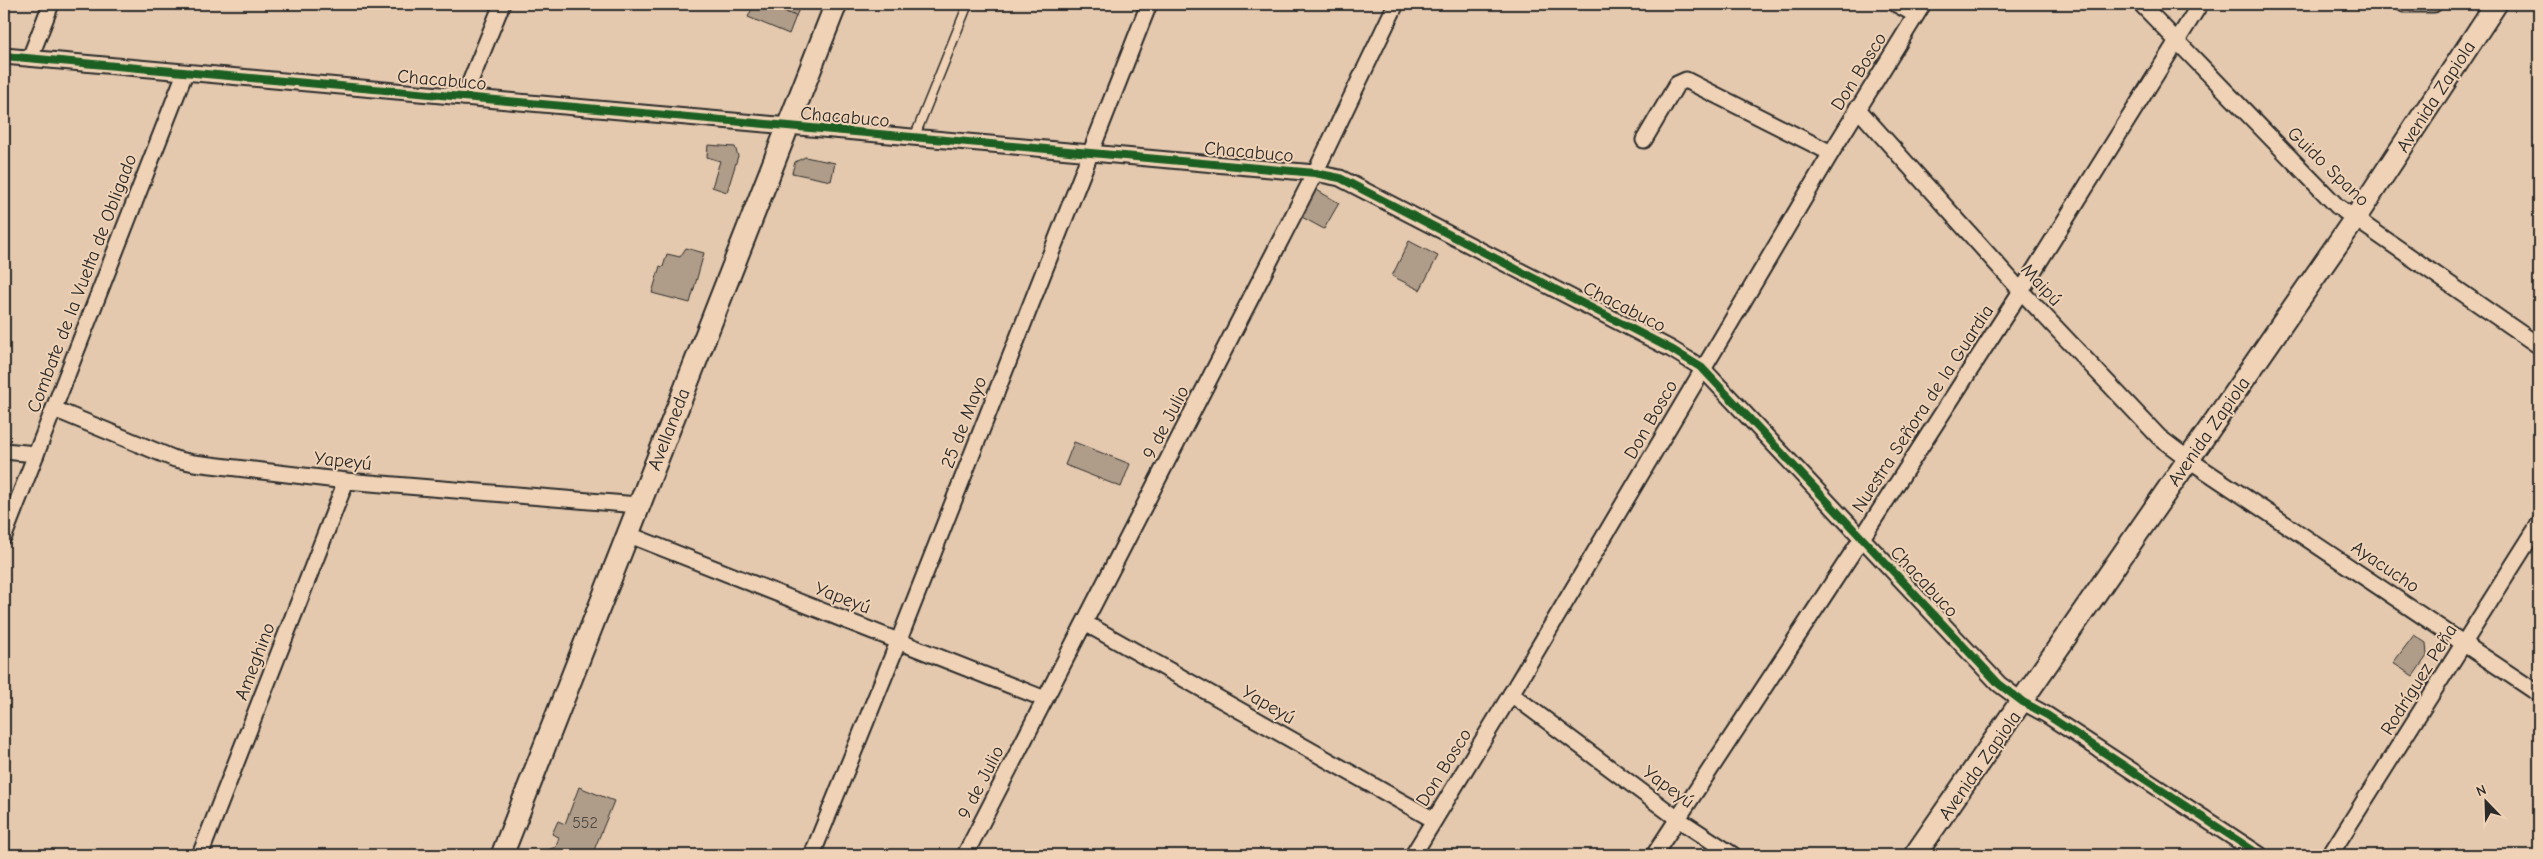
<svg xmlns="http://www.w3.org/2000/svg" width="2543" height="859" viewBox="0 0 2543 859" font-family="'Comic Neue',sans-serif">
	<style>
		.building { fill: #b09d89; stroke: #2b2b2b }
		.lines { fill: none; stroke-linecap: round; stroke-linejoin: round }
		.lane-casing { stroke: #2b2b2b; stroke-width: 11 }
		.street-casing { stroke: #2b2b2b; stroke-width: 19 }
		.secondary-casing { stroke: #2b2b2b; stroke-width: 25 }
		.lane { stroke: #f0d3b6; stroke-width: 8 }
		.street { stroke: #f0d3b6; stroke-width: 15 }
		.secondary { stroke: #f0d3b6; stroke-width: 21 }
		.cycleway-casing { stroke: #f0d3b6; stroke-width: 11 }
		.cycleway { stroke: #1b5e20; stroke-width: 8 }
		.labels { text-anchor: middle; stroke-width: 4; stroke-linejoin: round; paint-order: stroke }
		.number-label { font-size: 16px; fill: #4c4842 }
		.street-label { font-size: 19px; fill: #2b2b2b; stroke: #f0d3b6 }
	</style>
	<rect width="100%" height="100%" fill="#e4c9ae"/>
	<filter id="ink" filterUnits="userSpaceOnUse"><feTurbulence type="fractalNoise" baseFrequency=".02" numOctaves="2"/><feDisplacementMap in="SourceGraphic" scale="10" xChannelSelector="R" yChannelSelector="G"/><feConvolveMatrix kernelMatrix="1 2 1 2 8 2 1 2 1" color-interpolation-filters="sRGB"/></filter>
	<g filter="url(#ink)">
		<g class="building">
			<polygon points="754,4 766,4 796,16 789,34 748,17"/>
			<polygon points="766,4 801,4 796,16"/>
			<polygon points="708,145 735,147 738,156 727,192 712,187 720,161 707,157"/>
			<polygon points="805,157 835,163 831,181 792,173 795,162"/>
			<polygon points="1315,189 1339,203 1324,229 1300,216"/>
			<polygon points="1409,241 1438,256 1420,290 1392,276"/>
			<polygon points="686,248 704,253 690,303 652,293 660,266 663,267 667,254 680,257"/>
			<polygon points="1074,442 1130,464 1121,487 1065,465"/>
			<polygon points="2414,635 2426,643 2427,656 2413,676 2393,663"/>
			<polygon points="579,787 614,801 592,855 533,855 556,847 559,837 552,834 558,821 565,824"/>
		</g>
		<g class="lines">
			<defs>
				<polyline id="lane" points="914,138 968,4"/>
				<g id="street">
					<polyline points="1896,4 1916,15"/>
					<polyline points="2141,4 2337,206 2539,346"/>
					<polyline points="2404,4 2434,4"/>
					<polyline points="4,56 1315,173 1340,178 1671,349 1702,368 1999,684 2023,702 2047,715 2260,855"/>
					<polyline points="30,58 51,4"/>
					<polyline points="464,97 502,4"/>
					<polyline points="1857,108 2021,291 2159,437 2188,459 2539,694"/>
					<polyline points="1644,140 1677,84 1686,80 1831,153"/>
					<polyline points="54,409 175,459 194,463 346,481 638,505"/>
					<polyline points="4,451 36,454"/>
					<polyline points="627,534 1045,699"/>
					<polyline points="4,536 185,73"/>
					<polyline points="1085,623 1434,820"/>
					<polyline points="1511,694 1678,819 1733,855"/>
					<polyline points="200,855 346,481"/>
					<polyline points="812,855 899,640 1149,4"/>
					<polyline points="965,855 1315,173 1396,4"/>
					<polyline points="1413,855 1511,694 1831,153 1923,4"/>
					<polyline points="1654,855 1862,538 2021,291 2200,4"/>
					<polyline points="2330,855 2539,524"/>
				</g>
				<g id="secondary">
					<polyline points="502,855 836,4"/>
					<polyline points="1915,855 2354,220 2496,4"/>
				</g>
			</defs>
			<use href="#lane" class="lane-casing"/>
			<use href="#street" class="street-casing"/>
			<use href="#secondary" class="secondary-casing"/>
			<use href="#lane" class="lane"/>
			<use href="#street" class="street"/>
			<use href="#secondary" class="secondary"/>
			<defs>
				<polyline id="cycleway" points="4,56 1315,173 1340,178 1671,349 1702,368 1999,684 2023,702 2047,715 2260,855"/>
			</defs>
			<use href="#cycleway" class="cycleway-casing"/>
			<use href="#cycleway" class="cycleway"/>
		</g>
	</g>
	<g class="labels">
		<g class="number-label">
			<text x="585" y="828">552</text>
		</g>
		<g class="street-label">
			<text transform="translate(1858 71) rotate(-58)" y="7">Don Bosco</text>
			<text transform="translate(442 79) rotate(5)" y="7">Chacabuco</text>
			<text transform="translate(2435 96) rotate(-57)" y="7">Avenida Zapiola</text>
			<text transform="translate(845 116) rotate(5)" y="7">Chacabuco</text>
			<text transform="translate(1249 151) rotate(5)" y="7">Chacabuco</text>
			<text transform="translate(2329 166) rotate(44)" y="7">Guido Spano</text>
			<text transform="translate(81 283) rotate(-69)" y="7">Combate de la Vuelta de Obligado</text>
			<text transform="translate(2042 284) rotate(47)" y="7">Maipú</text>
			<text transform="translate(1625 306) rotate(27)" y="7">Chacabuco</text>
			<text transform="translate(1922 408) rotate(-57)" y="7">Nuestra Señora de la Guardia</text>
			<text transform="translate(1650 419) rotate(-60)" y="7">Don Bosco</text>
			<text transform="translate(963 422) rotate(-69)" y="7">25 de Mayo</text>
			<text transform="translate(1165 422) rotate(-63)" y="7">9 de Julio</text>
			<text transform="translate(668 429) rotate(-69)" y="7">Avellaneda</text>
			<text transform="translate(2208 431) rotate(-55)" y="7">Avenida Zapiola</text>
			<text transform="translate(343 460) rotate(6)" y="7">Yapeyú</text>
			<text transform="translate(2386 566) rotate(34)" y="7">Ayacucho</text>
			<text transform="translate(1925 581) rotate(47)" y="7">Chacabuco</text>
			<text transform="translate(843 597) rotate(21)" y="7">Yapeyú</text>
			<text transform="translate(254 661) rotate(-69)" y="7">Ameghino</text>
			<text transform="translate(2418 679) rotate(-58)" y="7">Rodríguez Peña</text>
			<text transform="translate(1269 704) rotate(30)" y="7">Yapeyú</text>
			<text transform="translate(1979 765) rotate(-55)" y="7">Avenida Zapiola</text>
			<text transform="translate(1443 767) rotate(-58)" y="7">Don Bosco</text>
			<text transform="translate(980 782) rotate(-63)" y="7">9 de Julio</text>
			<text transform="translate(1669 786) rotate(36)" y="7">Yapeyú</text>
		</g>
	</g>
	<rect width="2543" height="859" fill="none" stroke="#f0d3b6" stroke-width="20"/>
	<rect x="10" y="10" width="2523" height="839" fill="none" stroke="#2b2b2b" stroke-width="2" filter="url(#ink)"/>
	<g transform="translate(2486 802) rotate(337)" stroke="#f0d3b6" stroke-width="4" paint-order="stroke">
	<path d="M0-4L9 19L0 12L-9 19Z" fill="#2b2b2b"/>
	<text y="-8" font-size="14" font-weight="bold" text-anchor="middle" fill="#2b2b2b">N</text>
	</g>
</svg>
